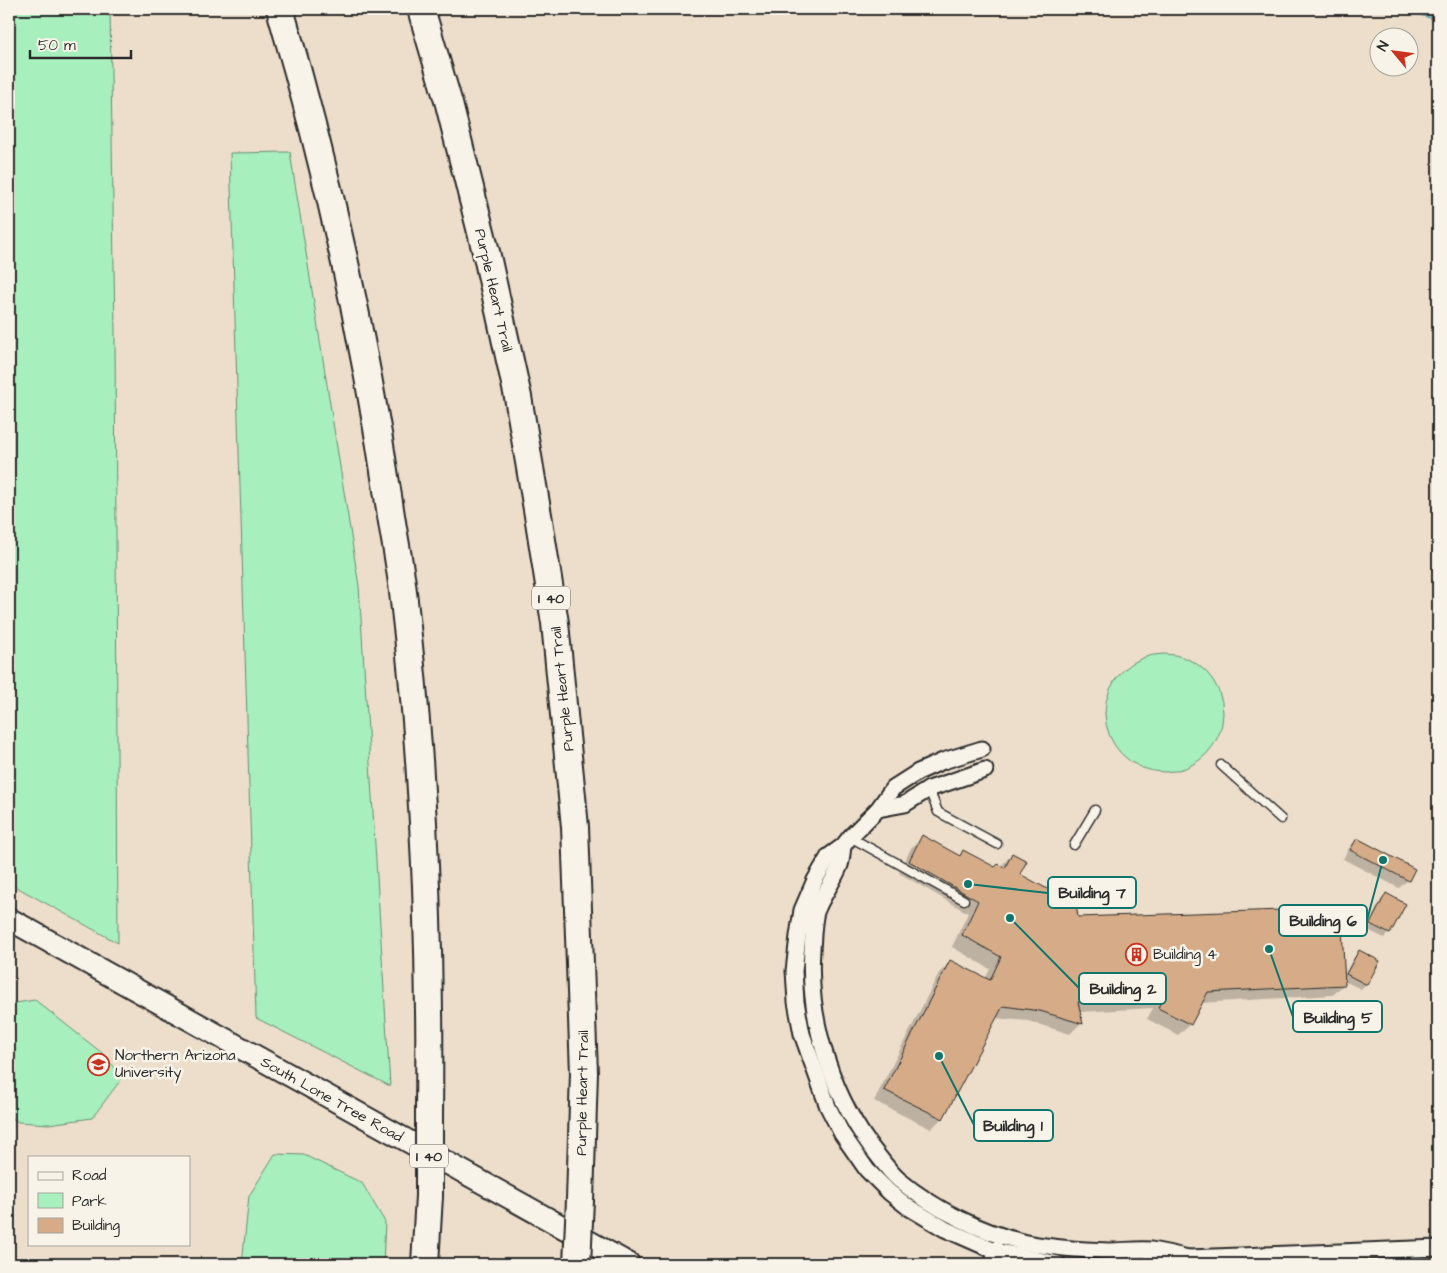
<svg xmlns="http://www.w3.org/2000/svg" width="1447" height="1273" viewBox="0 0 1447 1273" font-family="'Architects Daughter',sans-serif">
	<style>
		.green { fill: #a7efbd; stroke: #698d74 }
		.water { fill: #7ecddc; stroke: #5d8c95 }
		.shadow { fill: #0003 }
		.building { fill: #d5ac87; stroke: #2b2b2b }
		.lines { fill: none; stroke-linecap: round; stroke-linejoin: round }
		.service-casing { stroke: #2b2b2b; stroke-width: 11 }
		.minor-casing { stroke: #2b2b2b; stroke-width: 19 }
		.secondary-casing { stroke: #2b2b2b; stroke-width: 25 }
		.motorway-casing { stroke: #2b2b2b; stroke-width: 30 }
		.service { stroke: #f7f3e8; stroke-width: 8 }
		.minor { stroke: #f7f3e8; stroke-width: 15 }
		.secondary { stroke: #f7f3e8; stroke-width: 21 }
		.motorway { stroke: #f7f3e8; stroke-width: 26 }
		.motorway-bridge-casing { stroke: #2b2b2b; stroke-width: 30; stroke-linecap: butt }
		.motorway-bridge { stroke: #f7f3e8; stroke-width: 26 }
		.labels { text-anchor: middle; stroke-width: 5; stroke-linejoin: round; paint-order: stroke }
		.shield { fill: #f7f3e8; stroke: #686764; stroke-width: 1 }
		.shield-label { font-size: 14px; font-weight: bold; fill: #2b2b2b }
		.street-label { font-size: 15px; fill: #2b2b2b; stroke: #f7f3e8 }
		.poi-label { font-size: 15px; fill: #2b2b2b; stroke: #f7f3e8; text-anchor: start }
		.leader { fill: none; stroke: #0f766e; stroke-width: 2 }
		.callout-dot { fill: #0f766e; stroke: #f7f3e8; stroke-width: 2 }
		.callout { fill: #f7f3e8; stroke: #0f766e; stroke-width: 2 }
		.callout-label { font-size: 16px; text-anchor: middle; font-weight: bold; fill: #2b2b2b }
	</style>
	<rect width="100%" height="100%" fill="#eddecb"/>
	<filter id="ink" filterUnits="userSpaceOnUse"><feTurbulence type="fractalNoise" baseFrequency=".02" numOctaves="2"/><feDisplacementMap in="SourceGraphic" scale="10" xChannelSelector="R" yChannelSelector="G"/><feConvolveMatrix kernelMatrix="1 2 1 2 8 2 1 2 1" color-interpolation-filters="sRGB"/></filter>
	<g filter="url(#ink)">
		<g class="green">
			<polygon points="9,9 110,9 115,332 118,943 9,883"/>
			<polygon points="290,152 359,586 390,1086 256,1018 230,153"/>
			<circle cx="1164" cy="713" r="59"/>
			<polygon points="35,1000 102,1053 123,1077 92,1118 49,1124 18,1122 9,1116 9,1004"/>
			<polygon points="275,1154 304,1155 362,1183 385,1222 383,1264 242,1264 249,1196"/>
		</g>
		<polygon class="water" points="1406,9 1437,9 1437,20 1413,13"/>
		<g class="shadow">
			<polygon points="923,837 959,856 964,852 995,869 1000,867 1012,854 1018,875 1077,918 1343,977 1354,957 1359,952 1366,984 1361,989 1344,981 1344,984 1333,995 1201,1003 1190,1024 1178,1035 1147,1019 1153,1008 1079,1012 1081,1023 1070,1034 1028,1021 995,1018 942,1118 931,1129 874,1101 939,973 951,961 985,979 990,969 952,947 968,913 899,873 911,848"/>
			<polygon points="1357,839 1408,880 1399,888 1343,859 1349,848"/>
			<polygon points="1386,895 1389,933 1384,938 1366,929 1381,900"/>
		</g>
		<g class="building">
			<polygon points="922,835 960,856 963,850 995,867 998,864 1005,868 1012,853 1027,861 1020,874 1062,897 1074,889 1078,917 1341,908 1345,985 1208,992 1191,1025 1158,1008 1163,997 1078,1002 1083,1024 1040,1011 1003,1006 943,1119 884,1090 950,960 990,980 1001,957 962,935 978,901 909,861"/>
			<polygon points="1357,838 1415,869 1409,881 1350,850"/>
			<polygon points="1386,893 1406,904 1390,934 1370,924"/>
			<polygon points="1359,950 1380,961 1367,985 1346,974"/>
		</g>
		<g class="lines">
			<defs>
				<g id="service">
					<polyline points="1221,765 1281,819"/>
					<polyline points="929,789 938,812 997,844"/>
					<polyline points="850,837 964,900"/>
					<polyline points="1074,845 1095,810"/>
					<polyline points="988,1264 1001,1236"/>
				</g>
				<g id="minor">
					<polyline points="982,749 943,761 918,772 893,788 878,809 850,837 843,846 829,856 815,880 802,910 798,936 794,971 796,1002 802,1034 828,1107 842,1134 867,1170 889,1192 908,1207 945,1229 995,1251 1058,1264"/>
					<polyline points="878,809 905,804 929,789 985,770"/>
					<path d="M843 846C842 852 842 859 840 865 834 881 822 896 816 912 813 923 813 938 812 950 807 1021 834 1102 879 1157 885 1165 891 1173 899 1180 934 1209 982 1233 1027 1243 1054 1248 1082 1250 1109 1251 1123 1251 1137 1249 1151 1250 1163 1252 1176 1255 1188 1258"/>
					<polyline points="1149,1264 1188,1258 1438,1248"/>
				</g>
				<polyline id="secondary" points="9,919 629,1264"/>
				<g id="motorway">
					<path d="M280 9C328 172 365 340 390 509 394 537 400 564 403 592 424 766 431 940 429 1115"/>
					<polyline points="421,9 449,104 487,256 518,397 539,521 555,623 575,827 584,1073 580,1200"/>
					<polyline points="425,1264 429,1196"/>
				</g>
			</defs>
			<use href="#service" class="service-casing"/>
			<use href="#minor" class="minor-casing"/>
			<use href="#secondary" class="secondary-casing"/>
			<use href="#motorway" class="motorway-casing"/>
			<use href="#service" class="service"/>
			<use href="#minor" class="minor"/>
			<use href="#secondary" class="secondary"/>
			<use href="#motorway" class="motorway"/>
			<defs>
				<g id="motorway-bridge">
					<polyline points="429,1196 429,1115"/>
					<polyline points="577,1264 580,1200"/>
				</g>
			</defs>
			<use href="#motorway-bridge" class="motorway-bridge-casing"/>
			<use href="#motorway-bridge" class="motorway-bridge"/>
		</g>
	</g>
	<defs>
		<symbol id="building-ring" viewBox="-11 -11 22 22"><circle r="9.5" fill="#f7f3e8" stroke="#c8321e" stroke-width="1.5"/><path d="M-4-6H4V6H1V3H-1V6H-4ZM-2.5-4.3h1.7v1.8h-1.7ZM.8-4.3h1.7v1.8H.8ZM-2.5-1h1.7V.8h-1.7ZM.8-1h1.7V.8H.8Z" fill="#c8321e"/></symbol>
		<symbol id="university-ring" viewBox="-11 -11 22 22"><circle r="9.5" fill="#f7f3e8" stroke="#c8321e" stroke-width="1.5"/><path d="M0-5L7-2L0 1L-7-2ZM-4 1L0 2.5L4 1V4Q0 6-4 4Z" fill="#c8321e"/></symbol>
	</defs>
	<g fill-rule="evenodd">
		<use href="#building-ring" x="1124" y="942" width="25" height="25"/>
		<use href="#university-ring" x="86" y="1052" width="25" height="25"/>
	</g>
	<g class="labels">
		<g class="shield">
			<rect x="532" y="586.5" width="38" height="23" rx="4"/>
			<rect x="410" y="1144.5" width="38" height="23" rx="4"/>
		</g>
		<g class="shield-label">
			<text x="551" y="603">I 40</text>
			<text x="429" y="1161">I 40</text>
		</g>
		<g class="street-label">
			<text transform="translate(494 290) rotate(77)" y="5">Purple Heart Trail</text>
			<text transform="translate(562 689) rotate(-96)" y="5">Purple Heart Trail</text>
			<text transform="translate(582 1093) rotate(-89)" y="5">Purple Heart Trail</text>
			<text transform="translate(332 1099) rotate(29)" y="5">South Lone Tree Road</text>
		</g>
		<g class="poi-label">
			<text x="1153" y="959">Building 4</text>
			<text x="115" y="1060">Northern Arizona<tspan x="115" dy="17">University</tspan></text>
		</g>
	</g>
	<path class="leader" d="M968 884L1048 893M1383 860L1367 920M1010 918L1079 988M1269 949L1293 1017M939 1056L974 1125"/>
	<g class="callout-dot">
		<circle cx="968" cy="884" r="5"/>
		<circle cx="1383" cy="860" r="5"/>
		<circle cx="1010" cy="918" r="5"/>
		<circle cx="1269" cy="949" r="5"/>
		<circle cx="939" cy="1056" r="5"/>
	</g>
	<g class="callout">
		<rect x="1048" y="877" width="88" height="31" rx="5"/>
		<rect x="1279" y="905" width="88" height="31" rx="5"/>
		<rect x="1079" y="973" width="87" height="31" rx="5"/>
		<rect x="1293" y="1001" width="89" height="31" rx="5"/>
		<rect x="974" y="1110" width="79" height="31" rx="5"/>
	</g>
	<g class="callout-label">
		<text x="1092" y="898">Building 7</text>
		<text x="1323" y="926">Building 6</text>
		<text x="1123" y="994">Building 2</text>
		<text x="1338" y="1023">Building 5</text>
		<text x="1013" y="1131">Building 1</text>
	</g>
	<rect width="1447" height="1273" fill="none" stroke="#f7f3e8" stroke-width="30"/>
	<rect x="15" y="15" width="1417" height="1243" fill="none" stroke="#2b2b2b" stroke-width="2" filter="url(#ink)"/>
	<rect x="28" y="1156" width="162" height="90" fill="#f7f3e8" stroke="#a5a39c"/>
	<rect x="38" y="1172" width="25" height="8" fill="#f7f3e8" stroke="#a5a39c"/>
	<text x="72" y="1180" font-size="15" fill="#2b2b2b">Road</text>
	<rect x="38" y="1193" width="25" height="15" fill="#a7efbd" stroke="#a5a39c"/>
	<text x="72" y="1206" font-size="15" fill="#2b2b2b">Park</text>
	<rect x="38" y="1218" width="25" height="15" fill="#d5ac87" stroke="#a5a39c"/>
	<text x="72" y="1230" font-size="15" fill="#2b2b2b">Building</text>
	<g transform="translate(1394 52) rotate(299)"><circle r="24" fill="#f7f3e8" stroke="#a5a39c"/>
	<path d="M0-4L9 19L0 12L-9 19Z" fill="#c8321e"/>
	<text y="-8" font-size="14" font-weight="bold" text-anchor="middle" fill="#2b2b2b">N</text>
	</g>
	<path d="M30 50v8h101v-8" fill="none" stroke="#2b2b2b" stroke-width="2.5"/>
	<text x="38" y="50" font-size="15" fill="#2b2b2b" stroke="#f7f3e8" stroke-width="4" paint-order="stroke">50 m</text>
</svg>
